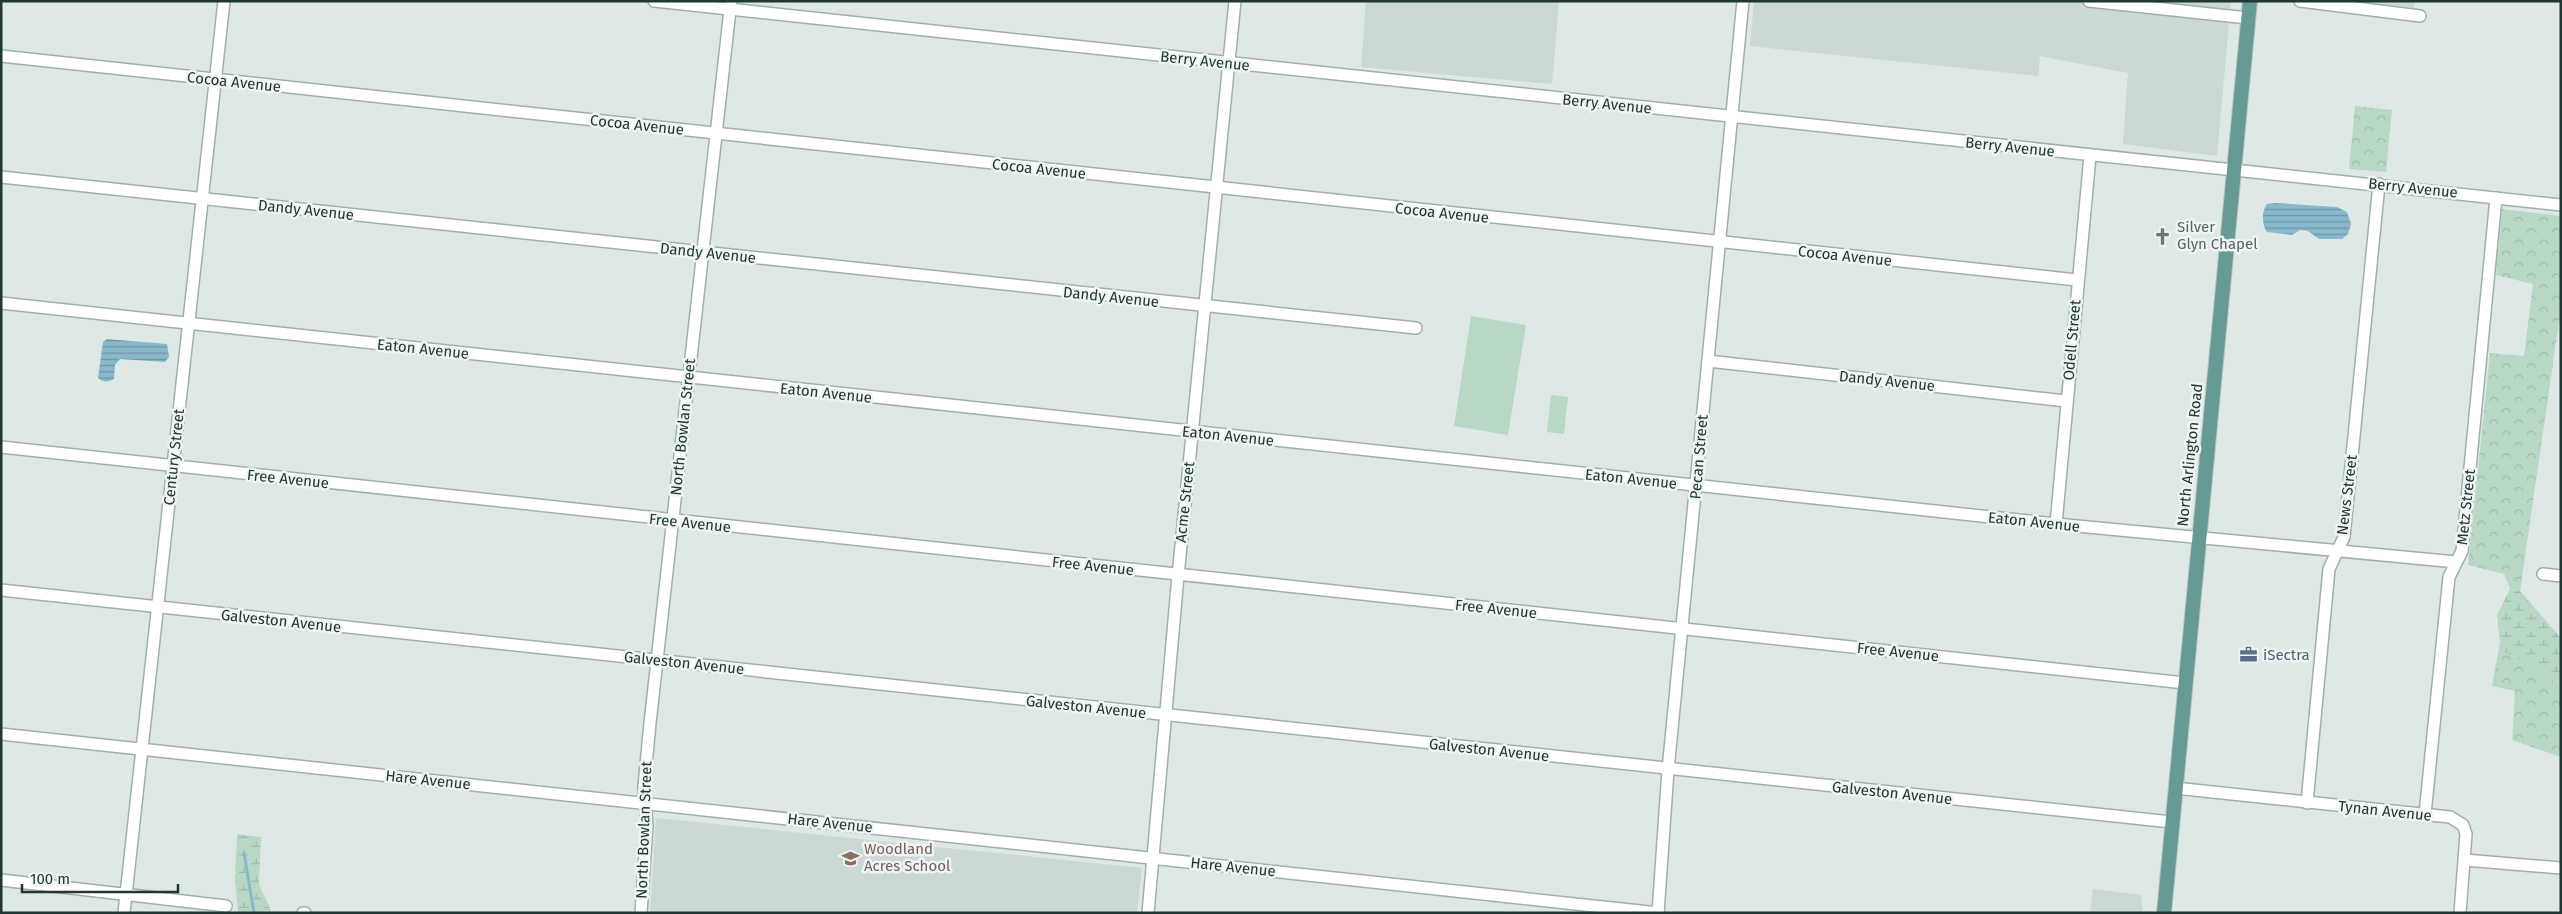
<svg xmlns="http://www.w3.org/2000/svg" width="2562" height="914" viewBox="0 0 2562 914" font-family="'Fira Sans',sans-serif">
	<style>
		.built { fill: #ccd8d4 }
		.forest { fill: url(#forest-crowns) }
		.wetland { fill: url(#wetland-marsh) }
		.pitch { fill: #b8d8c5 }
		.water { fill: url(#water-rules) }
		.lines { fill: none; stroke-linecap: round; stroke-linejoin: round }
		.stream { stroke: #88b8cb; stroke-width: 3 }
		.minor-casing { stroke: #a1afac; stroke-width: 14 }
		.major-casing { stroke: #bcc3c2; stroke-width: 16 }
		.minor { stroke: #fff; stroke-width: 11 }
		.major { stroke: #659b94; stroke-width: 14 }
		.labels { text-anchor: middle; stroke-width: 5; stroke-linejoin: round; paint-order: stroke }
		.street-label { font-size: 15px; fill: #203733; stroke: #eef5f2 }
		.worship-label { font-size: 15px; fill: #5b616d; stroke: #eef5f2; text-anchor: start }
		.service-label { font-size: 15px; fill: #4e5e75; stroke: #eef5f2; text-anchor: start }
		.education-label { font-size: 15px; fill: #785e54; stroke: #eef5f2; text-anchor: start }
	</style>
	<defs>
		<pattern id="forest-crowns" width="20" height="18" patternUnits="userSpaceOnUse" patternTransform="scale(1.25)"><rect width="20" height="18" fill="#b8d8c5"/><path d="M2 6a3 3 0 1 1 6 0M12 15a3 3 0 1 1 6 0" fill="none" stroke="#9ebaaa"/></pattern>
		<pattern id="wetland-marsh" width="20" height="14" patternUnits="userSpaceOnUse" patternTransform="scale(1.25)"><rect width="20" height="14" fill="#b8d8c5"/><path d="M1 5h8M5 5V1M11 12h8M15 12V8" fill="none" stroke="#9ebaaa"/></pattern>
		<pattern id="water-rules" width="6" height="5" patternUnits="userSpaceOnUse" patternTransform="scale(1.25)"><rect width="6" height="5" fill="#88b8cb"/><path d="M0 2.5h6" fill="none" stroke="#6f96a5"/></pattern>
	</defs>
	<rect width="100%" height="100%" fill="#dee8e5"/>
	<g class="built">
		<polygon points="1366,1 1559,1 1552,84 1361,67"/>
		<polygon points="1754,1 2231,1 2217,156 2123,144 2128,73 2040,56 2038,76 1750,46"/>
		<polygon points="2350,1 2415,1 2414,8"/>
		<polygon points="656,818 1142,868 1137,913 650,913"/>
		<polygon points="2093,889 2141,895 2143,913 2090,913"/>
	</g>
	<g class="forest">
		<polygon points="2355,106 2392,110 2386,172 2349,169"/>
		<polygon points="2502,209 2561,216 2561,308 2520,591 2510,589 2504,574 2468,565 2490,353 2524,356 2533,284 2496,275"/>
		<polygon points="2500,642 2504,652 2539,670 2561,687 2561,757 2512,740 2515,691 2492,686"/>
	</g>
	<g class="wetland">
		<polygon points="2510,589 2520,591 2561,638 2561,687 2539,670 2504,652 2500,642 2497,615"/>
		<polygon points="237,834 261,837 259,884 272,913 238,913 235,877"/>
	</g>
	<g class="pitch">
		<polygon points="1471,316 1526,325 1508,435 1454,426"/>
		<polygon points="1551,395 1568,397 1564,434 1547,432"/>
	</g>
	<g class="water">
		<path d="M2275 203 2337 207 2347 212 2351 224 2348 234 2342 239H2319L2308 231 2300 230 2292 235 2267 232C2262 225 2261 212 2267 204Z"/>
		<path d="M107 339 167 344 169 357 165 362 120 359 115 365 114 379C108 382 104 383 98 378L103 342Z"/>
	</g>
	<g class="lines">
		<polyline class="stream" points="244,853 254,913"/>
		<defs>
			<g id="minor">
				<polyline points="654,1 2561,205"/>
				<polyline points="2089,1 2248,18"/>
				<polyline points="2300,1 2420,16"/>
				<polyline points="1,56 2077,280"/>
				<polyline points="1,177 1416,328"/>
				<polyline points="1,303 2056,524 2456,562"/>
				<polyline points="1708,361 2066,401"/>
				<polyline points="1,447 2185,683"/>
				<polyline points="2056,524 2090,156"/>
				<polyline points="2543,574 2561,576"/>
				<polyline points="1,590 2171,822"/>
				<polyline points="1,734 1659,913"/>
				<polyline points="2175,788 2450,817 2463,825 2466,834 2460,913"/>
				<polyline points="2307,803 2329,569 2344,537 2379,184"/>
				<polyline points="2425,814 2449,577 2462,551 2496,198"/>
				<polyline points="2465,860 2561,868"/>
				<polyline points="1,880 226,906"/>
				<polyline points="124,913 224,1"/>
				<polyline points="303,913 305,913"/>
				<polyline points="641,913 647,825 644,786 650,723 731,1"/>
				<polyline points="1148,913 1178,576 1235,1"/>
				<polyline points="1658,913 1668,770 1743,1"/>
			</g>
			<polyline id="major" points="2164,913 2250,1"/>
		</defs>
		<use href="#minor" class="minor-casing"/>
		<use href="#major" class="major-casing"/>
		<use href="#minor" class="minor"/>
		<use href="#major" class="major"/>
	</g>
	<defs>
		<symbol id="church-bare" viewBox="-9 -9 18 18"><path d="M-1.2-6h2.4v3.5h3.3v2.4h-3.3V6h-2.4V-.1h-3.3v-2.4h3.3Z" fill="#6b7280" stroke="#eef5f2" stroke-width="2.5" paint-order="stroke"/></symbol>
		<symbol id="office-bare" viewBox="-9 -9 18 18"><path d="M-6-3h4V-5.5h4V-3h4V5H-6ZM-1-4.5V-3h2v-1.5ZM-6 0V1H6V0Z" fill="#5c6f8a" stroke="#eef5f2" stroke-width="2.5" paint-order="stroke"/></symbol>
		<symbol id="school-bare" viewBox="-9 -9 18 18"><path d="M0-5L7-2L0 1L-7-2ZM-4 1L0 2.5L4 1V4Q0 6-4 4Z" fill="#8d6e63" stroke="#eef5f2" stroke-width="2.5" paint-order="stroke"/></symbol>
	</defs>
	<g fill-rule="evenodd">
		<use href="#church-bare" x="2150" y="224" width="25" height="25"/>
		<use href="#office-bare" x="2236" y="642" width="25" height="25"/>
		<use href="#school-bare" x="838" y="846" width="25" height="25"/>
	</g>
	<g class="labels">
		<g class="street-label">
			<text transform="translate(1205 61) rotate(6)" y="5">Berry Avenue</text>
			<text transform="translate(234 82) rotate(6)" y="5">Cocoa Avenue</text>
			<text transform="translate(1607 104) rotate(6)" y="5">Berry Avenue</text>
			<text transform="translate(637 125) rotate(6)" y="5">Cocoa Avenue</text>
			<text transform="translate(2010 147) rotate(6)" y="5">Berry Avenue</text>
			<text transform="translate(1039 169) rotate(6)" y="5">Cocoa Avenue</text>
			<text transform="translate(2413 188) rotate(6)" y="5">Berry Avenue</text>
			<text transform="translate(306 210) rotate(6)" y="5">Dandy Avenue</text>
			<text transform="translate(1442 213) rotate(6)" y="5">Cocoa Avenue</text>
			<text transform="translate(708 253) rotate(6)" y="5">Dandy Avenue</text>
			<text transform="translate(1845 256) rotate(6)" y="5">Cocoa Avenue</text>
			<text transform="translate(1111 297) rotate(6)" y="5">Dandy Avenue</text>
			<text transform="translate(2072 340) rotate(-85)" y="5">Odell Street</text>
			<text transform="translate(423 349) rotate(6)" y="5">Eaton Avenue</text>
			<text transform="translate(1887 381) rotate(6)" y="5">Dandy Avenue</text>
			<text transform="translate(826 393) rotate(6)" y="5">Eaton Avenue</text>
			<text transform="translate(683 427) rotate(-84)" y="5">North Bowlan Street</text>
			<text transform="translate(1228 436) rotate(6)" y="5">Eaton Avenue</text>
			<text transform="translate(2190 455) rotate(-84)" y="5">North Arlington Road</text>
			<text transform="translate(174 457) rotate(-84)" y="5">Century Street</text>
			<text transform="translate(1699 457) rotate(-85)" y="5">Pecan Street</text>
			<text transform="translate(288 479) rotate(6)" y="5">Free Avenue</text>
			<text transform="translate(1631 479) rotate(6)" y="5">Eaton Avenue</text>
			<text transform="translate(2347 495) rotate(-83)" y="5">News Street</text>
			<text transform="translate(1185 502) rotate(-84)" y="5">Acme Street</text>
			<text transform="translate(2466 507) rotate(-84)" y="5">Metz Street</text>
			<text transform="translate(2034 522) rotate(6)" y="5">Eaton Avenue</text>
			<text transform="translate(690 523) rotate(6)" y="5">Free Avenue</text>
			<text transform="translate(1093 566) rotate(6)" y="5">Free Avenue</text>
			<text transform="translate(1496 609) rotate(6)" y="5">Free Avenue</text>
			<text transform="translate(281 621) rotate(6)" y="5">Galveston Avenue</text>
			<text transform="translate(1898 652) rotate(6)" y="5">Free Avenue</text>
			<text transform="translate(684 663) rotate(6)" y="5">Galveston Avenue</text>
			<text transform="translate(1086 707) rotate(6)" y="5">Galveston Avenue</text>
			<text transform="translate(1489 750) rotate(6)" y="5">Galveston Avenue</text>
			<text transform="translate(428 780) rotate(6)" y="5">Hare Avenue</text>
			<text transform="translate(1892 793) rotate(6)" y="5">Galveston Avenue</text>
			<text transform="translate(2385 811) rotate(6)" y="5">Tynan Avenue</text>
			<text transform="translate(830 823) rotate(6)" y="5">Hare Avenue</text>
			<text transform="translate(644 830) rotate(-88)" y="5">North Bowlan Street</text>
			<text transform="translate(1233 867) rotate(6)" y="5">Hare Avenue</text>
		</g>
		<g class="worship-label">
			<text x="2177" y="232">Silver<tspan x="2177" dy="17">Glyn Chapel</tspan></text>
		</g>
		<g class="service-label">
			<text x="2263" y="660">iSectra</text>
		</g>
		<g class="education-label">
			<text x="864" y="854">Woodland<tspan x="864" dy="17">Acres School</tspan></text>
		</g>
	</g>
	<rect width="2562" height="914" fill="none" stroke="#203733" stroke-width="5"/>
	<path d="M22 884v8h156v-8" fill="none" stroke="#203733" stroke-width="2.5"/>
	<text x="30" y="884" font-size="15" fill="#203733" stroke="#eef5f2" stroke-width="4" paint-order="stroke">100 m</text>
</svg>
